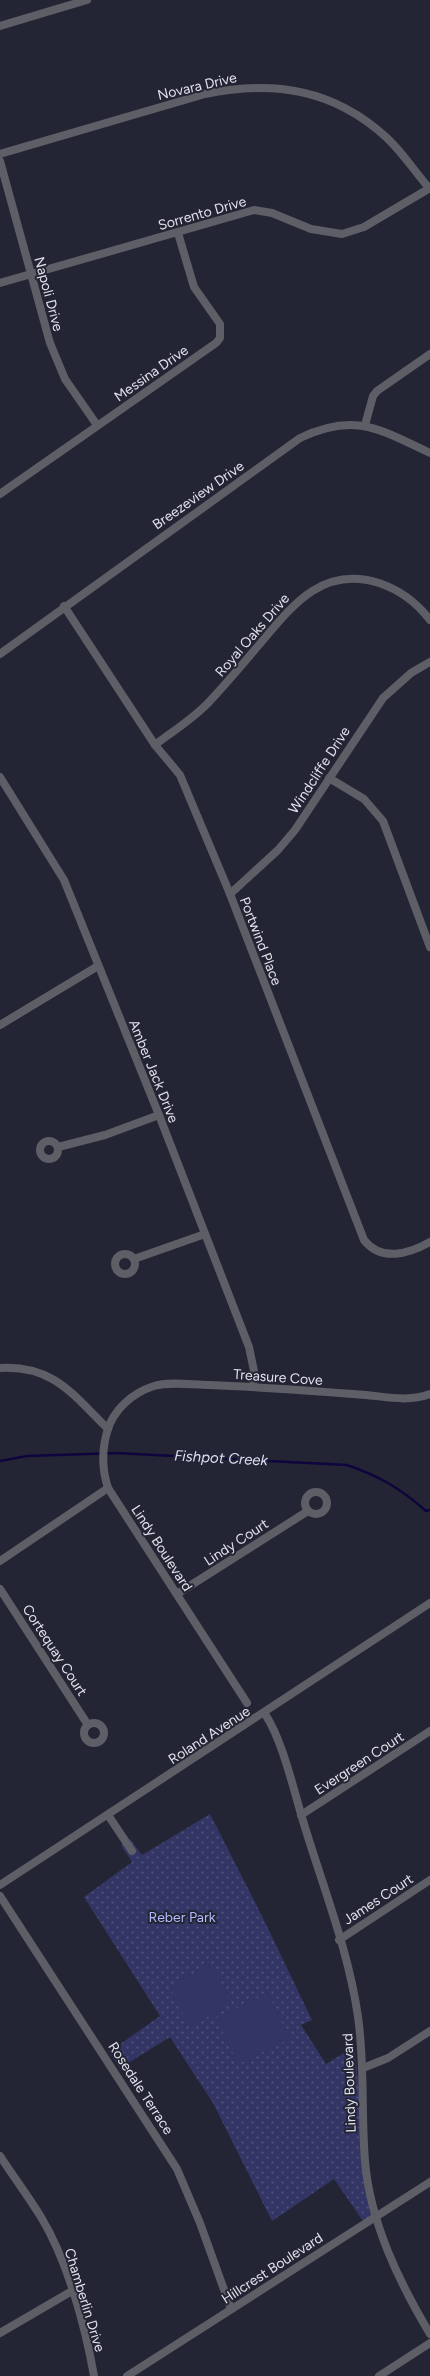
<svg xmlns="http://www.w3.org/2000/svg" width="430" height="2376" viewBox="0 0 430 2376" font-family="Figtree,sans-serif">
	<style>
		.park { fill: url(#park-dots) }
		.pitch { fill: #333565 }
		.lines { fill: none; stroke-linecap: round; stroke-linejoin: round }
		.stream { stroke: #0f053e; stroke-width: 2.5 }
		.street { stroke: #5d5e66; stroke-width: 8 }
		.labels { text-anchor: middle; stroke-width: 4; stroke-linejoin: round; paint-order: stroke }
		.street-label { font-size: 14px; fill: #e1e2ec; stroke: #242534 }
		.park-label { font-size: 14px; fill: #b2bafb; stroke: #242534 }
		.water-label { font-size: 15px; font-style: italic; fill: #dcdff6; stroke: #242534 }
	</style>
	<defs>
		<pattern id="park-dots" width="8" height="8" patternUnits="userSpaceOnUse" patternTransform="scale(1.25)"><rect width="8" height="8" fill="#333565"/><path d="M2 2h.1M6 6h.1" fill="none" stroke="#50527b" stroke-width="1.8" stroke-linecap="round"/></pattern>
	</defs>
	<rect width="100%" height="100%" fill="#242534"/>
	<polygon class="park" points="210,1814 261,1914 312,2020 301,2025 326,2064 354,2047 374,2217 363,2221 334,2179 272,2221 213,2103 170,2037 120,2068 109,2052 160,2016 84,1897 132,1862 121,1845 130,1839 142,1855"/>
	<g class="pitch">
		<polygon points="212,1964 232,2004 189,2026 169,1986"/>
		<polygon points="268,1993 290,2039 238,2064 216,2018"/>
	</g>
	<g class="lines">
		<path class="stream" d="M0 1461 27 1456 116 1453 347 1465C379 1476 400 1488 426 1511L430 1510"/>
		<g class="street">
			<polyline points="0,26 87,0"/>
			<path d="M0 154 205 94C274 80 334 89 387 138 403 153 415 172 429 188"/>
			<polyline points="0,161 50,343 65,379 97,425"/>
			<polyline points="0,283 254,210 272,213 311,229 342,234 364,227 430,188"/>
			<polyline points="365,425 373,396 377,391 430,354"/>
			<polyline points="0,494 216,343 220,338 220,324 194,287 178,233"/>
			<path d="M64 606 155 745 180 775 230 894 364 1240C381 1262 409 1254 430 1242"/>
			<path d="M0 654 300 438C355 412 379 429 430 453"/>
			<path d="M155 745C173 731 193 719 209 702 228 682 246 660 264 639 295 602 325 566 379 583 400 590 417 603 430 620"/>
			<polyline points="0,777 64,880 159,1115 249,1347 254,1371 253,1387"/>
			<polyline points="329,778 364,799 383,821 430,947"/>
			<polyline points="230,894 278,850 295,830 383,698 411,673 430,662"/>
			<polyline points="0,1025 98,966"/>
			<circle cx="49" cy="1150" r="9"/>
			<polyline points="58,1147 105,1135 159,1115"/>
			<circle cx="125" cy="1264" r="10"/>
			<polyline points="134,1259 205,1234"/>
			<path d="M0 1368C54 1365 73 1395 108 1429"/>
			<circle cx="316" cy="1503" r="11"/>
			<polyline points="0,1561 108,1488"/>
			<polyline points="0,1589 88,1725"/>
			<polyline points="177,1594 308,1511"/>
			<path d="M247 1703 108 1488C102 1470 102 1450 107 1432 113 1410 132 1393 154 1386 171 1381 192 1385 210 1385 262 1387 314 1391 366 1395 386 1397 411 1402 430 1394"/>
			<path d="M265 1714C283 1741 294 1792 304 1824 323 1887 349 1952 358 2017 365 2065 361 2113 365 2161 370 2222 399 2282 430 2334"/>
			<circle cx="94" cy="1733" r="10"/>
			<polyline points="108,1815 132,1851"/>
			<polyline points="301,1815 430,1731"/>
			<polyline points="0,1885 430,1603"/>
			<polyline points="0,1896 177,2169 200,2223 231,2309"/>
			<polyline points="339,1940 430,1880"/>
			<polyline points="363,2068 388,2058 430,2031"/>
			<path d="M0 2156C13 2176 28 2196 41 2217 68 2262 85 2325 94 2376"/>
			<polyline points="0,2333 72,2291"/>
			<polyline points="127,2376 430,2182"/>
			<polyline points="379,2376 430,2343"/>
		</g>
	</g>
	<g class="labels">
		<g class="street-label">
			<text transform="translate(197 86) rotate(-13)" y="5">Novara Drive</text>
			<text transform="translate(202 213) rotate(-16)" y="5">Sorrento Drive</text>
			<text transform="translate(49 294) rotate(75)" y="5">Napoli Drive</text>
			<text transform="translate(151 373) rotate(-35)" y="5">Messina Drive</text>
			<text transform="translate(198 495) rotate(-35)" y="5">Breezeview Drive</text>
			<text transform="translate(252 635) rotate(-49)" y="5">Royal Oaks Drive</text>
			<text transform="translate(319 770) rotate(-57)" y="5">Windcliffe Drive</text>
			<text transform="translate(261 941) rotate(69)" y="5">Portwind Place</text>
			<text transform="translate(154 1071) rotate(68)" y="5">Amber Jack Drive</text>
			<text transform="translate(278 1377) rotate(4)" y="5">Treasure Cove</text>
			<text transform="translate(236 1542) rotate(-33)" y="5">Lindy Court</text>
			<text transform="translate(162 1548) rotate(57)" y="5">Lindy Boulevard</text>
			<text transform="translate(55 1650) rotate(57)" y="5">Cortequay Court</text>
			<text transform="translate(209 1735) rotate(-33)" y="5">Roland Avenue</text>
			<text transform="translate(359 1763) rotate(-33)" y="5">Evergreen Court</text>
			<text transform="translate(378 1899) rotate(-33)" y="5">James Court</text>
			<text transform="translate(349 2083) rotate(-92)" y="5">Lindy Boulevard</text>
			<text transform="translate(141 2088) rotate(57)" y="5">Rosedale Terrace</text>
			<text transform="translate(272 2268) rotate(-33)" y="5">Hillcrest Boulevard</text>
			<text transform="translate(85 2300) rotate(73)" y="5">Chamberlin Drive</text>
		</g>
		<g class="park-label">
			<text x="182" y="1922">Reber Park</text>
		</g>
		<g class="water-label">
			<text transform="translate(221 1458) rotate(3)" y="5">Fishpot Creek</text>
		</g>
	</g>
</svg>
